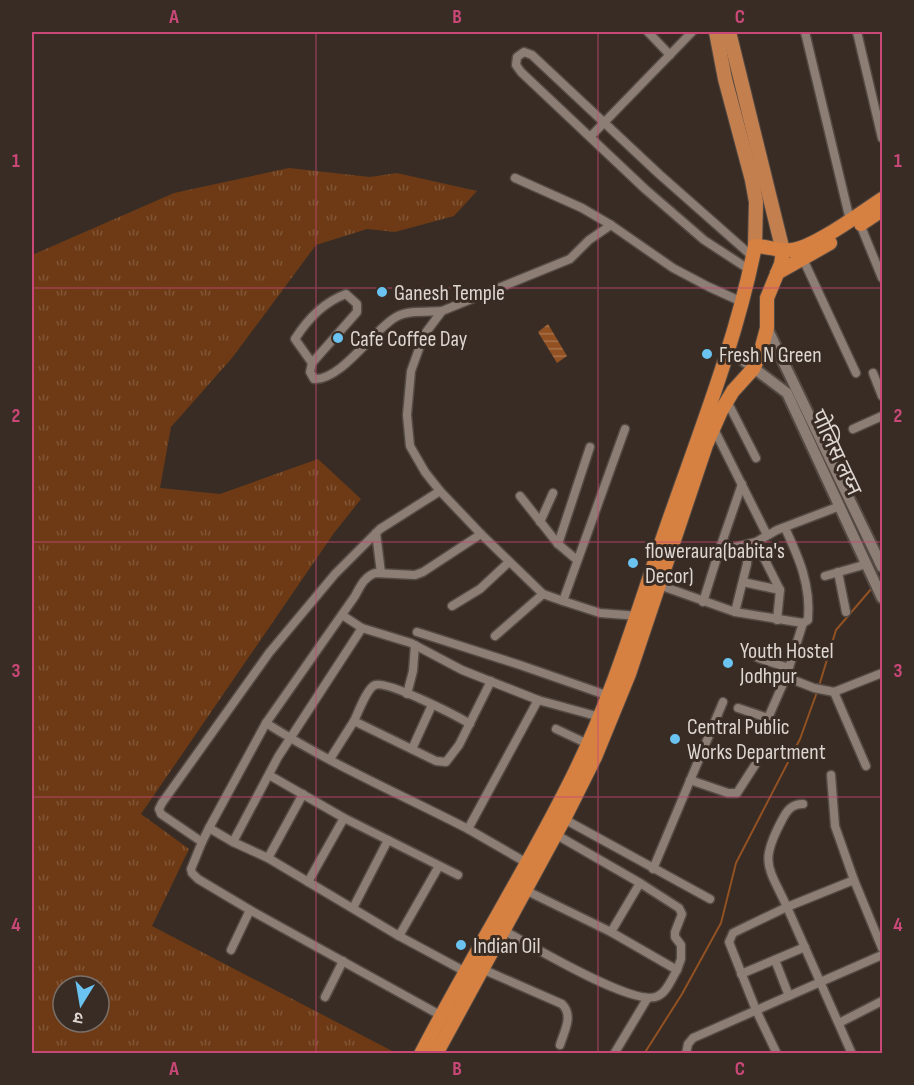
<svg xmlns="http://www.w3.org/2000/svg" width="914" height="1085" viewBox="0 0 914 1085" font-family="'Sofia Sans Condensed','Noto Sans Devanagari',sans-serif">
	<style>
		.grass { fill: url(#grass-tufts); fill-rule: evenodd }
		.water { fill: url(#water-rules) }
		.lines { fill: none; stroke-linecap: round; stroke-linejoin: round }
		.stream { stroke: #925122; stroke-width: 2 }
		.minor-casing { stroke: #544a44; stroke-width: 11 }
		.tertiary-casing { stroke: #544a44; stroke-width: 14 }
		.primary-casing { stroke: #544a44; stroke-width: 16 }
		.trunk-casing { stroke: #544a44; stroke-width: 16 }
		.minor { stroke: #8c7d75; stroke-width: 8 }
		.tertiary { stroke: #8c7d75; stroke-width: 10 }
		.primary { stroke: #c37f4e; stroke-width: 14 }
		.trunk { stroke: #d68041; stroke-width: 14 }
		.grid { fill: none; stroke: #c94878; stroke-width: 1.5; stroke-opacity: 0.55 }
		.poi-dot { fill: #6ac3f1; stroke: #382c24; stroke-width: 2 }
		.labels { text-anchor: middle; stroke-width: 6; stroke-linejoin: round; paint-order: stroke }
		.poi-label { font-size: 22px; fill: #ded6d1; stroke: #382c24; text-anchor: start }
		.street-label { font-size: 22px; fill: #ded6d1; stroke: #382c24 }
		.neatline { fill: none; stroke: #c94878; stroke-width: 2 }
		.grid-label { font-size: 20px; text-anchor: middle; font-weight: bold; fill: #c94878 }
	</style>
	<defs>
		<pattern id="grass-tufts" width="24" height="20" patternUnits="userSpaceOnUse" patternTransform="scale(1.5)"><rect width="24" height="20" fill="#6d3a15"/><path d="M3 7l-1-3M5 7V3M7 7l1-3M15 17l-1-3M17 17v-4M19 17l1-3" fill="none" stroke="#815636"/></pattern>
		<pattern id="water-rules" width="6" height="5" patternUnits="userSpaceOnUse" patternTransform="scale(1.5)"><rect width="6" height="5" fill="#925122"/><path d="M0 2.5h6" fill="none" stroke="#a6714b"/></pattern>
	</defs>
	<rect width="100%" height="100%" fill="#382c24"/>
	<path class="grass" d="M289 168 370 177 397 173 477 191 454 216 395 232 367 229 316 245 232 358 171 427 160 488 220 494 318 459 361 499 334 533 141 814 189 849 152 926 396 1053H32V255L174 193ZM63 986H99V1022H63Z"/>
	<polygon class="water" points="548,324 567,356 557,363 538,332"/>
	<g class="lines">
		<g class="stream">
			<polyline points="819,686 836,630 872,588"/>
			<polyline points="644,1054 682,994 721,923 736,863 800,739 817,692"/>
		</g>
		<defs>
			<g id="minor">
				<polyline points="648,32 670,55"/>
				<polyline points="805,32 850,220"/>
				<polyline points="857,32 882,138"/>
				<polyline points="591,136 692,32"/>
				<polyline points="515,178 582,208 611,225 673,268 709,287 742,302"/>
				<polyline points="860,224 882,278"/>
				<polyline points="803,259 856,373"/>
				<polyline points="750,270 704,240 645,189 521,72 516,65 517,57 524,52 532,55 659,174 753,257"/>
				<polyline points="442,311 570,259 589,240 611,225"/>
				<path d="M312 363 295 339C307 320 324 302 346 294L357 304V312L312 363 310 372 314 379C341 381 374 329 396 317 408 310 428 312 442 311L424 335 411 371 407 415 410 446 425 472 440 491 481 534 543 594 563 601 625 429"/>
				<polyline points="873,373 882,396"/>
				<polyline points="727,401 756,458"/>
				<polyline points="713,427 767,535"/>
				<polyline points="853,429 882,416"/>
				<polyline points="520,496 558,544 577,560"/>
				<polyline points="540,522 553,493"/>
				<path d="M785 528C799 558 811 585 808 620L803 623"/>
				<polyline points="376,533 381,573"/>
				<polyline points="756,542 777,530 840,506"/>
				<polyline points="558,544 590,447"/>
				<polyline points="719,551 742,484"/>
				<polyline points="838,572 846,612"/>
				<polyline points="825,576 867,564"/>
				<polyline points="743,582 780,590"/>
				<polyline points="659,585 735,612 803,623 786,677 814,688 834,692 882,673"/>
				<polyline points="563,601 600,613 639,616"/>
				<polyline points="703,602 719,551 756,542 780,590 777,620"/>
				<polyline points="452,606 480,589 509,562"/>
				<polyline points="735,612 747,564 748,544"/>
				<polyline points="342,615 362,628"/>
				<polyline points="417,632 520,665 609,696"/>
				<polyline points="495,636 543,594"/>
				<polyline points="750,654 761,659 789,668"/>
				<polyline points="834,692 866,766"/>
				<polyline points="407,694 413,671 415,645"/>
				<polyline points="738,708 768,718 786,677"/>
				<path d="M354 721C358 713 367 688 375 685 387 680 457 716 470 724"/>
				<path d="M266 723C330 764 400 794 468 829"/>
				<polyline points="556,729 588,744"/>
				<polyline points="412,749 432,705"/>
				<polyline points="330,759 354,721 436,761 446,762 459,745 491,681"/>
				<polyline points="269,775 344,818 458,875"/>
				<polyline points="831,775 835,826 854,880"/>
				<polyline points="690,780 728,793 737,793 755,765"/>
				<polyline points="564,819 710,899"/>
				<polyline points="209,828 202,842 191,869 192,873 198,879 250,910 440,1015"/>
				<polyline points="555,834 640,883 679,908 682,914 675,932 675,937 681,945 681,959 677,970 611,932 640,883"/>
				<polyline points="202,842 161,814 159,809 162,803 269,653 335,574 380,529 440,491"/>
				<path d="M233 842 209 828 266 723 355 596C360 587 364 577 375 573L415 575 423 572 481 534"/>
				<polyline points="268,858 303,794"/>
				<polyline points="527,863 468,829 538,700"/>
				<polyline points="653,869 723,702"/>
				<polyline points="308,882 344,818"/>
				<polyline points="525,890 611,932"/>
				<polyline points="353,908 388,840"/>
				<path d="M503 930C527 943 636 1009 658 996 667 992 672 978 677 970"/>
				<polyline points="399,936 439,866"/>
				<polyline points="231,950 250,910"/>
				<polyline points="775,960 789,996"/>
				<path d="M482 969 562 1004C574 1016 564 1031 560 1045"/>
				<polyline points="464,971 399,936 268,858 233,842 278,757 362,628 411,643 462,670 538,700 600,717"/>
				<polyline points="741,974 805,947"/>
				<polyline points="325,997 343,961"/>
				<polyline points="839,1023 882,1001"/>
				<polyline points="614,1054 647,999"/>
				<polyline points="686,1054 688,1044 693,1038 882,955"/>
				<path d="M777 1054 756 1010 729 942 733 933 739 930 787 907C768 866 759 863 782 820 787 810 792 804 803 804"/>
				<polyline points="852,1054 787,907 854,880 882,948"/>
			</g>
			<g id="tertiary">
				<polyline points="767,328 882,567"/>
				<polyline points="728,349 787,393 882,598"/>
			</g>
			<g id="primary">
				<polyline points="716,32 725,79 752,180 756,202 755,246"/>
				<polyline points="729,32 783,251"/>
			</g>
			<g id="trunk">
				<polyline points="861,224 882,210"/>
				<polyline points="777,273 830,243"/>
				<path d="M421 1054C470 959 528 868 575 772 614 693 638 609 667 526 699 434 736 342 755 246 768 246 780 252 792 250 815 247 862 212 882 199"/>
				<polyline points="436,1054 564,819 595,757 629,674 706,445 721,411 733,391 753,369 760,354 767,328 767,298 781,264 783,251"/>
			</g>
		</defs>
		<use href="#minor" class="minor-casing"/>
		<use href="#tertiary" class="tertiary-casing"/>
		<use href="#primary" class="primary-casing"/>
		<use href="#trunk" class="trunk-casing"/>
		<use href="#minor" class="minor"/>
		<use href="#tertiary" class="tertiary"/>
		<use href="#primary" class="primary"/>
		<use href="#trunk" class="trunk"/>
	</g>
	<path class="grid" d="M316 32V1054M598 32V1054M32 288H882M32 542H882M32 797H882"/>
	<g class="poi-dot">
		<circle cx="382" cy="292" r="6"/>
		<circle cx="338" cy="338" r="6"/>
		<circle cx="707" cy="354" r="6"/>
		<circle cx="633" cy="563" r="6"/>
		<circle cx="728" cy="663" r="6"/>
		<circle cx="675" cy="739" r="6"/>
		<circle cx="461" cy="945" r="6"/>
	</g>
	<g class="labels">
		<g class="poi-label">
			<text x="394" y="300">Ganesh Temple</text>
			<text x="350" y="346">Cafe Coffee Day</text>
			<text x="719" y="362">Fresh N Green</text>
			<text x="645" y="558">floweraura(babita's<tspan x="645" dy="25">Decor)</tspan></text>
			<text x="740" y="658">Youth Hostel<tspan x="740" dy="25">Jodhpur</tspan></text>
			<text x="687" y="734">Central Public<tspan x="687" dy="25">Works Department</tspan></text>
			<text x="473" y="953">Indian Oil</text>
		</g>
		<g class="street-label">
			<text transform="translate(837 452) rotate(65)" y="8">पोलिस लय्न</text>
		</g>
	</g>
	<rect width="914" height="1085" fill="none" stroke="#382c24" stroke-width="66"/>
	<g transform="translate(81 1004) rotate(191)"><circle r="28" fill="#382c24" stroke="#7a7069" stroke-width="1.5"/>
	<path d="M0-4.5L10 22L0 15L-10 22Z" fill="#6ac3f1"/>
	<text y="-9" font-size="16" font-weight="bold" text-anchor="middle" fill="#ded6d1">उ</text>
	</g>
	<rect x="33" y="33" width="848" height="1019" class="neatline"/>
	<g class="grid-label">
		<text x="174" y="23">A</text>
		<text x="457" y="23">B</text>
		<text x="740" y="23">C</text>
		<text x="16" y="167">1</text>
		<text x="898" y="167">1</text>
		<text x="16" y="422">2</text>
		<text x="898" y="422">2</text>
		<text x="16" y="677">3</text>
		<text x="898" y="677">3</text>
		<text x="16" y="931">4</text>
		<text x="898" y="931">4</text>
		<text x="174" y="1075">A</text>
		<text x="457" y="1075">B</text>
		<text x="740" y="1075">C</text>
	</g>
</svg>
